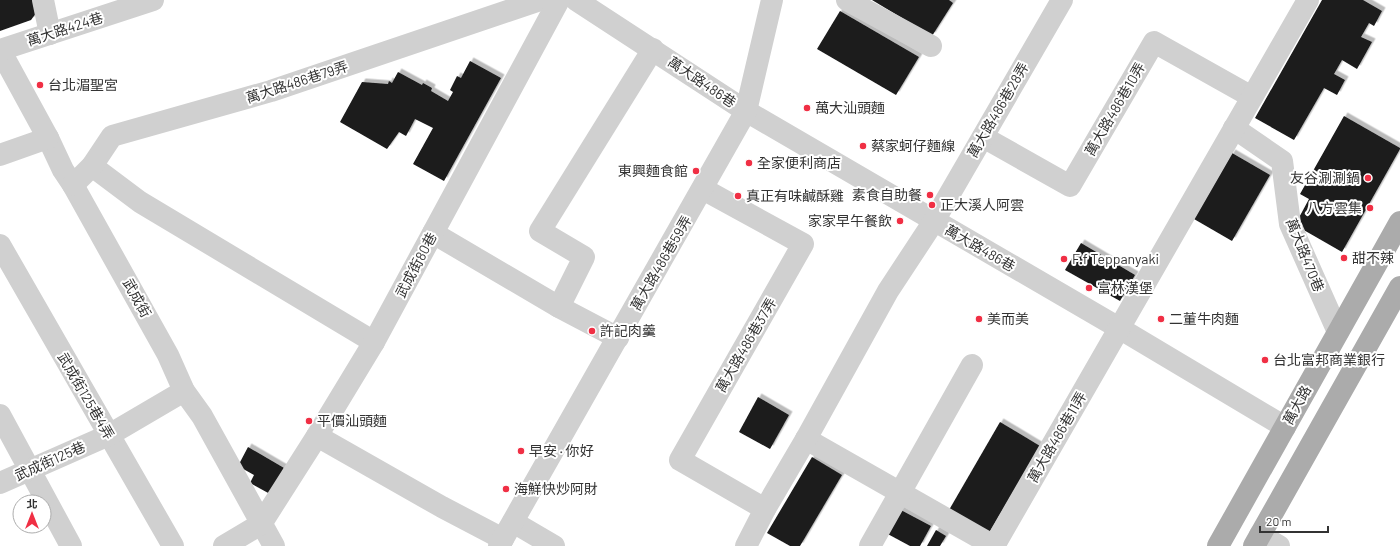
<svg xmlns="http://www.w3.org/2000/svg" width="1400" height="546" viewBox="0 0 1400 546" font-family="Barlow,'Noto Sans TC',sans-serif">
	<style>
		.building { fill: #1a1a1a; filter: url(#shadow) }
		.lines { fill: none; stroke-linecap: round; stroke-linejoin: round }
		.minor { stroke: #d0d0d0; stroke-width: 22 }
		.major { stroke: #ababab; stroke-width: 22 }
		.poi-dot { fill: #f02f44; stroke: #fff; stroke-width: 1.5 }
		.labels { text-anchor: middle; stroke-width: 4; stroke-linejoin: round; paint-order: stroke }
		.street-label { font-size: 14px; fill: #333; stroke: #fff }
		.poi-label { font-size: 14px; fill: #333; stroke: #fff; text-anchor: start }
	</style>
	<defs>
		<filter id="shadow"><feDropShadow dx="3.5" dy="-3.5" stdDeviation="0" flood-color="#0004"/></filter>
	</defs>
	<rect width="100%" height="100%" fill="#fff"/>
	<g class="building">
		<polygon points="0,0 43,0 44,2 31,20 0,31"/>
		<polygon points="872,0 949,0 953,3 932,36"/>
		<polygon points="1322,0 1363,0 1382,11 1374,26 1369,23 1361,37 1372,42 1357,69 1342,60 1334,74 1345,80 1337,95 1324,88 1294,140 1255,118"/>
		<polygon points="840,11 919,57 896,95 817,49"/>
		<polygon points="470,61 501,78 444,181 413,164 433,128 415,119 406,136 399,132 387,149 340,122 362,82 388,84 389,81 392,83 398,72 422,85 423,83 432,88 431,91 448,101 453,92 450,90 457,76 461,78"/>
		<polygon points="1344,116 1400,148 1400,149 1342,252 1295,225 1309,199 1300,194"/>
		<polygon points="1232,153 1270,175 1232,241 1194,219"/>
		<polygon points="1081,243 1135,275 1120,301 1065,270"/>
		<polygon points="758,397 789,415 770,449 739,432"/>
		<polygon points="1000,422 1040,446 989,533 949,510"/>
		<polygon points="248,447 284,468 270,494 250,483 254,475 238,466"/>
		<polygon points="812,457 842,475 800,546 790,546 767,533"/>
		<polygon points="897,508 931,526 920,546 910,546 884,532"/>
		<polygon points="936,530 946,536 940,546 927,546"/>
	</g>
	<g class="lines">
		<g class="minor">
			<polyline points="43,0 50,34"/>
			<polyline points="576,0 746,111 1119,328 1285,427"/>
			<polyline points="847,0 931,46"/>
			<polyline points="0,50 48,138 63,170 73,185 168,355 184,391 202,416 274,546"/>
			<polyline points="0,50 153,0"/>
			<polyline points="1234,128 1282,161 1290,224 1338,332"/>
			<polyline points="983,137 1070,186 1154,42 1252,97"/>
			<polyline points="0,155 48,138"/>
			<polyline points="92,166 140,202 374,342"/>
			<polyline points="73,185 92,166 112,136 271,91 540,0"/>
			<polyline points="703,189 803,244 680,460 765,509"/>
			<polyline points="433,233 559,307 618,338"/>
			<polyline points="0,245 173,546"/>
			<polyline points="559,307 584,257 540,231 653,49"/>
			<polyline points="0,415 71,546"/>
			<polyline points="317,436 442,507 503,539"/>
			<polyline points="806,439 994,546"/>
			<polyline points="0,483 109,435 184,391"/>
			<polyline points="513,522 554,546"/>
			<polyline points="1260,535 1279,546"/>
			<polyline points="224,546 261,524 317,436 374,342 559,0"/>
			<polyline points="499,546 746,111 772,0"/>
			<polyline points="746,546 765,509 806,439 888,291 934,221 1062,0"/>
			<polyline points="870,546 972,365"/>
			<polyline points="994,546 1308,0"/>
		</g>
		<g class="major">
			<polyline points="1218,546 1400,222"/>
			<polyline points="1254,546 1400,287"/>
		</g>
	</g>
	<g class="poi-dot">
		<circle cx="40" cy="85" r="4"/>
		<circle cx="807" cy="108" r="4"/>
		<circle cx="863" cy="146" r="4"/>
		<circle cx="749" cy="163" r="4"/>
		<circle cx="696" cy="171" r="4"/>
		<circle cx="1368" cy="178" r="4"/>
		<circle cx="930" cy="195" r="4"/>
		<circle cx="738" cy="196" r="4"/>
		<circle cx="932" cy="205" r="4"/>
		<circle cx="1370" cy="208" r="4"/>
		<circle cx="900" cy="221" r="4"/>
		<circle cx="1344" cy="258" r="4"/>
		<circle cx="1064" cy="259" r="4"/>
		<circle cx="1089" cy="288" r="4"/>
		<circle cx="979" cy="319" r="4"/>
		<circle cx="1161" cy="319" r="4"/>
		<circle cx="592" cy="331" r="4"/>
		<circle cx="1265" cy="360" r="4"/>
		<circle cx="309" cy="421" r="4"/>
		<circle cx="521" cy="451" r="4"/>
		<circle cx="506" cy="489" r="4"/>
	</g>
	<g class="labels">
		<g class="street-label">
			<text transform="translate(65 29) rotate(-18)" y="5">萬大路424巷</text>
			<text transform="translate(297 82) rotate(-18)" y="5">萬大路486巷79弄</text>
			<text transform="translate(702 82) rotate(34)" y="5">萬大路486巷</text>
			<text transform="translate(1115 109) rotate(-60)" y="5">萬大路486巷10弄</text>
			<text transform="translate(998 110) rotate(-60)" y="5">萬大路486巷28弄</text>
			<text transform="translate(980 248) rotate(30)" y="5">萬大路486巷</text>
			<text transform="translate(1305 255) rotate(68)" y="5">萬大路470巷</text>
			<text transform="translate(661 263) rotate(-60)" y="5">萬大路486巷59弄</text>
			<text transform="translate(416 265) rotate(-62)" y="5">武成街80巷</text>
			<text transform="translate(137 298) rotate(61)" y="5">武成街</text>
			<text transform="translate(746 345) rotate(-60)" y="5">萬大路486巷37弄</text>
			<text transform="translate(86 396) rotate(60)" y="5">武成街125巷4弄</text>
			<text transform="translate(1297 405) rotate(-61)" y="5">萬大路</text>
			<text transform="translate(1057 437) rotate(-60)" y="5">萬大路486巷11弄</text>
			<text transform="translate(50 461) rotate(-24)" y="5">武成街125巷</text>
		</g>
		<g class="poi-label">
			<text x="48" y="90">台北湄聖宮</text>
			<text x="815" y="113">萬大汕頭麵</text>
			<text x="871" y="151">蔡家蚵仔麵線</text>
			<text x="757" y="168">全家便利商店</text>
			<text x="688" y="176" text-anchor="end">東興麵食館</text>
			<text x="1360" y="183" text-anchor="end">友谷涮涮鍋</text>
			<text x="922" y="200" text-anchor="end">素食自助餐</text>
			<text x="746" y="201">真正有味鹹酥雞</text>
			<text x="940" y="210">正大溪人阿雲</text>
			<text x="1362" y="213" text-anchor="end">八方雲集</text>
			<text x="892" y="226" text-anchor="end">家家早午餐飲</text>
			<text x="1352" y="263">甜不辣</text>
			<text x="1072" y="264">F.f Teppanyaki</text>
			<text x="1097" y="293">富林漢堡</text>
			<text x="987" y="324">美而美</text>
			<text x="1169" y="324">二董牛肉麵</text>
			<text x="600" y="336">許記肉羹</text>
			<text x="1273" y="365">台北富邦商業銀行</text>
			<text x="317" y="426">平價汕頭麵</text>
			<text x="529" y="456">早安 · 你好</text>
			<text x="514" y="494">海鮮快炒阿財</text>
		</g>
	</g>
	<g transform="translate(32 514)"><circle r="19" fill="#ffffff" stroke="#adadad"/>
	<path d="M0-3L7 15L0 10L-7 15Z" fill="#f02f44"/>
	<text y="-6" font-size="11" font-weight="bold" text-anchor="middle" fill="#333333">北</text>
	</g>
	<path d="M1260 526v6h68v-6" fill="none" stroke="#333333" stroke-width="2"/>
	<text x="1266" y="526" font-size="12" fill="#333333" stroke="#ffffff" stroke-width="3" paint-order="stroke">20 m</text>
</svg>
